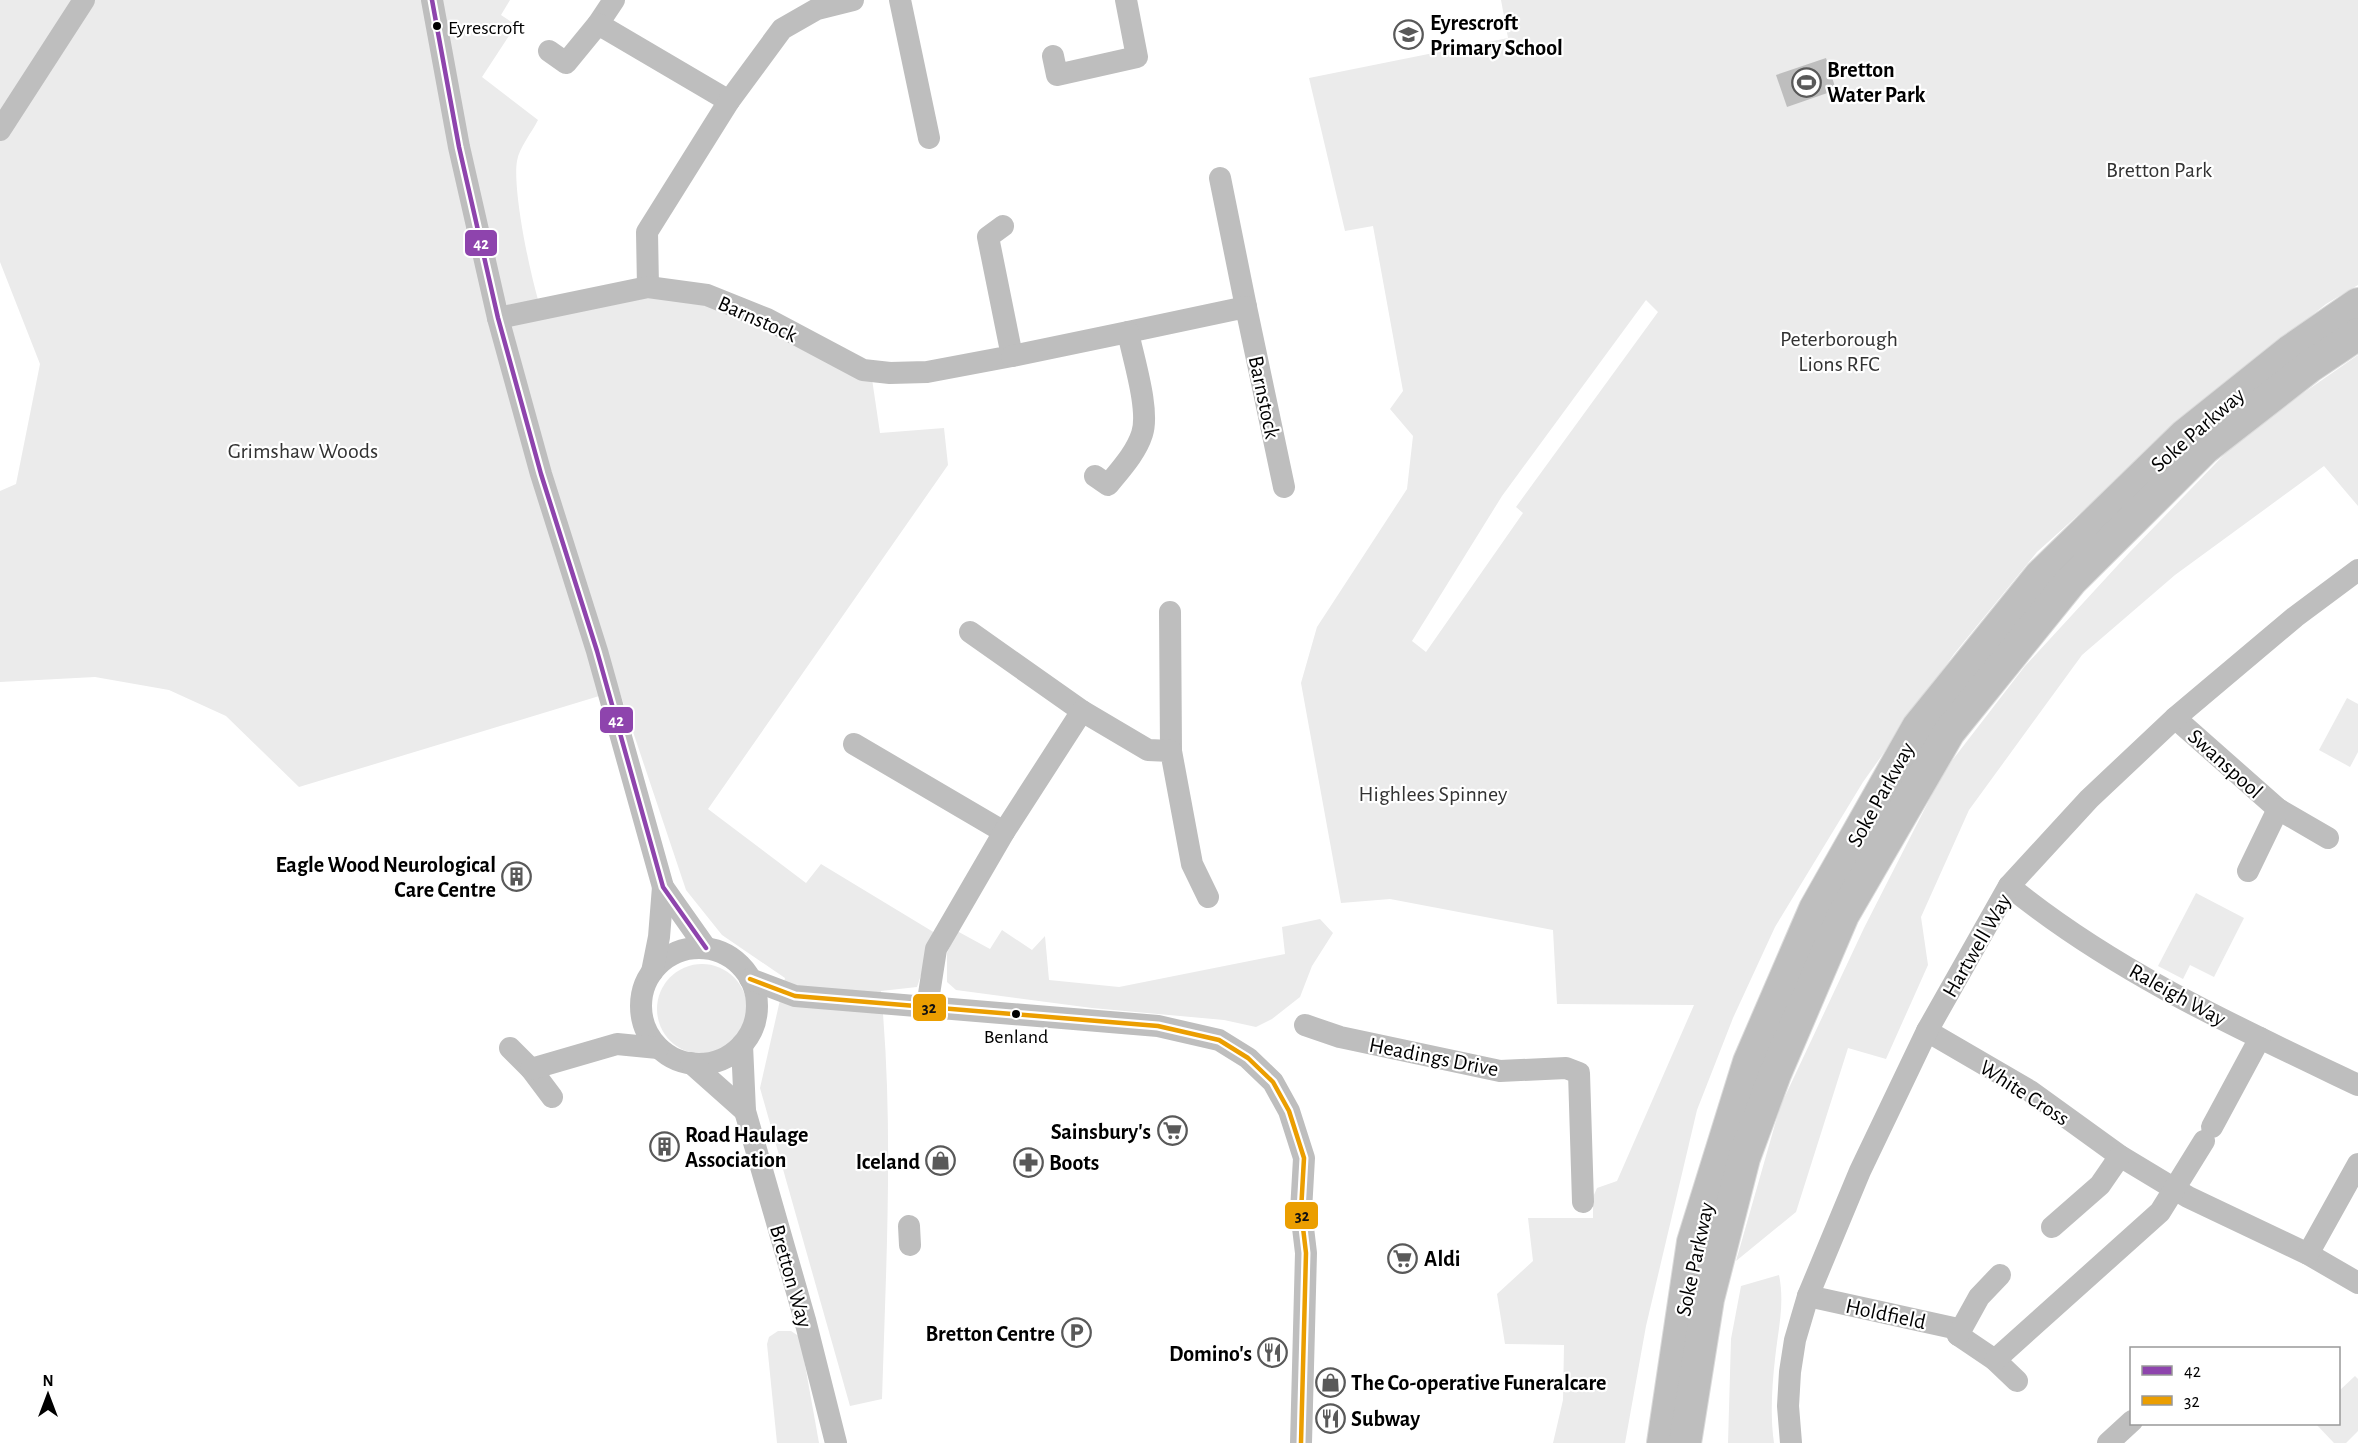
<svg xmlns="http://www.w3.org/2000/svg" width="2358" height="1443" viewBox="0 0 2358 1443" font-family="'Alegreya Sans',sans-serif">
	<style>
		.green { fill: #ebebeb; fill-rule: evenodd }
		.water { fill: #bebebe }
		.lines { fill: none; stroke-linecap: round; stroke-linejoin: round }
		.highway-casing { stroke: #dbdbdb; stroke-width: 34 }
		.minor { stroke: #bebebe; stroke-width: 22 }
		.highway { stroke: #bebebe; stroke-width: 32 }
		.bus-1-casing { stroke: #fff; stroke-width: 9 }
		.bus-2-casing { stroke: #fff; stroke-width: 9 }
		.bus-1 { stroke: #8e44ad; stroke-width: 4.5 }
		.bus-2 { stroke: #eb9e00; stroke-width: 4.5 }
		.bus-dot { fill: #000; stroke: #fff; stroke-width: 2 }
		.labels { text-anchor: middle; stroke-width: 4.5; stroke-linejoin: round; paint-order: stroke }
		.bus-label { font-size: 20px; fill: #000; stroke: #fff; text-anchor: start }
		.poi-label { font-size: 22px; font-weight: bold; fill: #000; stroke: #fff; text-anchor: start }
		.park-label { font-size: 22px; fill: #323232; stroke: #fff }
		.street-label { font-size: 22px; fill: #000; stroke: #fff }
		.line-badge { stroke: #fff; stroke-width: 2 }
		.badge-label { font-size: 16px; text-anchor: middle; font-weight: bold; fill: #fff }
		.pale-badge-label { font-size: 16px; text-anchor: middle; font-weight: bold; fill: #111 }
	</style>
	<rect width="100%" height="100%" fill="#fff"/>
	<g class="green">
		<path d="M0 0H510L501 15 516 25 482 77 538 120C532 132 519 148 517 161 512 190 532 286 543 315L644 297 705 302 872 379 880 433 944 428 948 465 708 809 806 883 821 864 935 933 917 987 881 991C894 1126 886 1264 882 1399L850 1406 760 1088 785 978 722 935 686 890 619 690 299 787 226 716 169 690 95 677 0 682V491L16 484 40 364 0 262Z"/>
		<path d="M1501 0H2358V285L2326 304 2197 408 2037 552 1954 654 1863 782 1775 927 1733 1018 1697 1110 1646 1326 1625 1443H1553L1563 1400 1564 1345 1505 1344 1497 1294 1533 1261 1528 1218H1593V1197L1597 1188 1617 1181 1694 1005 1557 1004 1553 930 1390 899 1341 903 1301 683 1317 627 1407 489 1413 436 1390 409 1403 391 1373 226 1345 231 1309 78 1508 38ZM1646 300 1658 312 1516 507 1523 513 1426 652 1412 641 1502 496Z"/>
		<polygon points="2358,355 2358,506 2324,466 2175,575 2082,655 1969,810 1921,917 1928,965 1886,1059 1848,1048 1796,1212 1736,1261 1780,1107 1864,928 1944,771 2025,666 2129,553 2244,434"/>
		<polygon points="2347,698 2358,704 2358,752 2350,767 2319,750"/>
		<polygon points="2196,893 2244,918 2214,977 2190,965 2183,979 2158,966"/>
		<polygon points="1320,919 1333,933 1312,966 1300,997 1272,1019 1256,1027 1224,1020 1092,1008 956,990 947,982 947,953 957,931 990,949 1002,930 1032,950 1045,936 1049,980 1119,987 1285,954 1282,927"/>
		<circle cx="702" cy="1009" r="45"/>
		<path d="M1779 1275C1785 1304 1778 1330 1775 1359 1772 1386 1770 1416 1774 1443H1728L1731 1339 1741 1286Z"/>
		<polygon points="778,1331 791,1331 800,1337 819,1443 777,1443 767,1344 769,1337"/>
		<polygon points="2355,1376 2358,1379 2358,1431 2346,1443 2334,1443 2316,1424 2338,1424 2339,1391"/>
	</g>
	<polygon class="water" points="1826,58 1836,90 1787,107 1776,75"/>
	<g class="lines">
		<defs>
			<g id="highway">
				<polyline points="1663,1443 1693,1242 1749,1062 1815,909 1918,727 2040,576 2185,435 2290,351 2358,304"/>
				<polyline points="1685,1443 1708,1299 1744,1158 1775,1074 1843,915 1949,732 2071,581 2205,448 2309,367 2358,334"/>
			</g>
		</defs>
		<use href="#highway" class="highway-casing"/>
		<g class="minor">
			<polyline points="432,0 459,147 498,318 541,474 597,651 663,887 706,948"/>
			<polyline points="900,0 929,138"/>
			<polyline points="598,24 614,0"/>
			<polyline points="549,51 566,63 598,24 729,101"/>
			<polyline points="1053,56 1057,75 1137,57 1126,0"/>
			<polyline points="0,130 84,0"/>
			<polyline points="1220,178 1246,307"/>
			<polyline points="648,287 647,232 729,101 782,29 817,9 853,0"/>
			<polyline points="498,318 648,287 707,295 767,319 863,370 890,373 927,372 1012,356 988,237 1003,226"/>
			<polyline points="1128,332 1246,307 1284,487"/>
			<path d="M1012 356 1128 332C1133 358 1150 410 1142 434 1136 453 1120 470 1108 485L1095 476"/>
			<polyline points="1170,612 1171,751"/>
			<polyline points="970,632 1082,711"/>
			<polyline points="2175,718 2278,809 2328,838"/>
			<polyline points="854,744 1004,832"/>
			<polyline points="2248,871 2278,809"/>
			<path d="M2009 886C2113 971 2238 1028 2358 1085"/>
			<circle cx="699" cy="1006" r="58"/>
			<polyline points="652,972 659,937 663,887"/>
			<polyline points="750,979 795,996 1158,1026 1219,1040 1248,1058 1273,1082 1289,1111 1304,1158 1301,1211 1306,1253 1301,1443"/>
			<polyline points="927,1007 936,949 1004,832 1082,711 1148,750 1171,751 1192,864 1208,897"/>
			<polyline points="1305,1025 1340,1037 1500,1071 1566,1068 1579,1073 1583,1202"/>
			<polyline points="1927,1031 2030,1091 2120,1156 2188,1197 2308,1254 2358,1283"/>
			<polyline points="742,1045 745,1111 805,1320 836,1443"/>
			<polyline points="510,1048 531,1069 552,1097"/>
			<polyline points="691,1063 745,1111"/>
			<polyline points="531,1069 617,1044 658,1048"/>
			<polyline points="2212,1127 2260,1038"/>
			<polyline points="909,1226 910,1245"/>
			<polyline points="2052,1227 2100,1185 2120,1156"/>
			<polyline points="2308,1254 2358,1164"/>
			<polyline points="1808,1296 1958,1329 1958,1335 1995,1360 2017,1381"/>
			<polyline points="1958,1335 1979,1297 2000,1275"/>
			<polyline points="1995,1360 2160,1212 2204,1141"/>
			<polyline points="1791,1443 1788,1406 1790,1372 1795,1340 1808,1296 1860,1171 1927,1031 2009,886 2089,799 2175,718 2295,617 2358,570"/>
			<polyline points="2108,1443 2132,1421"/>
		</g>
		<use href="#highway" class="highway"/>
		<defs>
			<polyline id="bus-1" points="432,0 459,147 498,318 541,474 597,651 663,887 706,948"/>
			<polyline id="bus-2" points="750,979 795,996 1158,1026 1219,1040 1248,1058 1273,1082 1289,1111 1304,1158 1301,1211 1306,1253 1301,1443"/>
		</defs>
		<use href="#bus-1" class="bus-1-casing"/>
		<use href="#bus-2" class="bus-2-casing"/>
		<use href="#bus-1" class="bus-1"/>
		<use href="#bus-2" class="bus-2"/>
	</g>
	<defs>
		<symbol id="school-ring" viewBox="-11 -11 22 22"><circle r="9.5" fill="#fff" stroke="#595959" stroke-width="1.5"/><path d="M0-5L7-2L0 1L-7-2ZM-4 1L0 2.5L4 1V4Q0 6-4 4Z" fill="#595959"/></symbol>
		<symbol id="stadium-ring" viewBox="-11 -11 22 22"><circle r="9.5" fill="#fff" stroke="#595959" stroke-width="1.5"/><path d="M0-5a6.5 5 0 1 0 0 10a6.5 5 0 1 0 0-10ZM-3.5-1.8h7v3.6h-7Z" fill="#595959"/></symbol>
		<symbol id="building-ring" viewBox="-11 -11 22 22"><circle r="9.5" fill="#fff" stroke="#595959" stroke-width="1.5"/><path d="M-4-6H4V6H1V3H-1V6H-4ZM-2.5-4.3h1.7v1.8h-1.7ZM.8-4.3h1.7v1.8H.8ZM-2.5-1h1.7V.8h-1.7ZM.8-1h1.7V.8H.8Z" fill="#595959"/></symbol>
		<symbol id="supermarket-ring" viewBox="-11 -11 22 22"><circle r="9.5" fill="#fff" stroke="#595959" stroke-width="1.5"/><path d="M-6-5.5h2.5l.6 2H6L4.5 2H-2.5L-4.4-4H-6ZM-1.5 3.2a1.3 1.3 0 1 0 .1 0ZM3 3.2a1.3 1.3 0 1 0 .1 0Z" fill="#595959"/></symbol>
		<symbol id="shop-ring" viewBox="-11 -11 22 22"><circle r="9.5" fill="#fff" stroke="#595959" stroke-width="1.5"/><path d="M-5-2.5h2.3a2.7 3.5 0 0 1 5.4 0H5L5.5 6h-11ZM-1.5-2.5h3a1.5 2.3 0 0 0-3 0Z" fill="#595959"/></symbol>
		<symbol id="pharmacy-ring" viewBox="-11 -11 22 22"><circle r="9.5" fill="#fff" stroke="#595959" stroke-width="1.5"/><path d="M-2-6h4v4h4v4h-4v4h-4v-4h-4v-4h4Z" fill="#595959"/></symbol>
		<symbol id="parking-ring" viewBox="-11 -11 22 22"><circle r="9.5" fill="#fff" stroke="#595959" stroke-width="1.5"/><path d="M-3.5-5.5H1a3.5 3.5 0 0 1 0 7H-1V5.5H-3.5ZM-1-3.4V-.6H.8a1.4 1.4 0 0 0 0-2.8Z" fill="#595959"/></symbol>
		<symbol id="restaurant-ring" viewBox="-11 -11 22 22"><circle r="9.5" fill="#fff" stroke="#595959" stroke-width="1.5"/><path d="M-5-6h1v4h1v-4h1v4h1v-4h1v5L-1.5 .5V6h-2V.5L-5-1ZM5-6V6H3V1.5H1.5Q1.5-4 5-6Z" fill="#595959"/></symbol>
	</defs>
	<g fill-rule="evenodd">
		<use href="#school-ring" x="1392" y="18" width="33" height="33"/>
		<use href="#stadium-ring" x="1790" y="66" width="33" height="33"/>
		<use href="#building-ring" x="500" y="860" width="33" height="33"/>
		<use href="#supermarket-ring" x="1156" y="1114" width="33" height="33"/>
		<use href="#building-ring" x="648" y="1130" width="33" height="33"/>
		<use href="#shop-ring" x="924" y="1144" width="33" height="33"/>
		<use href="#pharmacy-ring" x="1012" y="1146" width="33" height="33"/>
		<use href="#supermarket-ring" x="1386" y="1242" width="33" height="33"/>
		<use href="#parking-ring" x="1060" y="1316" width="33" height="33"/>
		<use href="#restaurant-ring" x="1256" y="1336" width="33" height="33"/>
		<use href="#shop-ring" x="1314" y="1366" width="33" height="33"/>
		<use href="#restaurant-ring" x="1314" y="1402" width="33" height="33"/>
	</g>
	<g class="bus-dot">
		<circle cx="437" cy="26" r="5"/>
		<circle cx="1016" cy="1014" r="5"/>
	</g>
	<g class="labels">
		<g class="bus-label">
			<text x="448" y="34">Eyrescroft</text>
			<text x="1016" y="1043" text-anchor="middle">Benland</text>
		</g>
		<g class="poi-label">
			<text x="1430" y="30">Eyrescroft<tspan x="1430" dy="25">Primary School</tspan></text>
			<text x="1827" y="77">Bretton<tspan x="1827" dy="25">Water Park</tspan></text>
			<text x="496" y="872" text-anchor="end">Eagle Wood Neurological<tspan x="496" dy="25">Care Centre</tspan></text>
			<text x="1151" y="1139" text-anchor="end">Sainsbury's</text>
			<text x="685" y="1142">Road Haulage<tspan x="685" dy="25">Association</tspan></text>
			<text x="920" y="1169" text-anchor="end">Iceland</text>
			<text x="1049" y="1170">Boots</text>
			<text x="1424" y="1266">Aldi</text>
			<text x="1055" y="1341" text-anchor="end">Bretton Centre</text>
			<text x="1252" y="1361" text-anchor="end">Domino's</text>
			<text x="1351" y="1390">The Co-operative Funeralcare</text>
			<text x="1351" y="1426">Subway</text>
		</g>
		<g class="park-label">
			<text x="2159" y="177">Bretton Park</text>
			<text x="1839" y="346">Peterborough<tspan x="1839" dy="25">Lions RFC</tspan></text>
			<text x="303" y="458">Grimshaw Woods</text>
			<text x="1433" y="801">Highlees Spinney</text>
		</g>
		<g class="street-label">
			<text transform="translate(758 318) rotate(24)" y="8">Barnstock</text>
			<text transform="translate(1265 397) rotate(78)" y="8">Barnstock</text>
			<text transform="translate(2197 429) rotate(-41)" y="8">Soke Parkway</text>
			<text transform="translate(2226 763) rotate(42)" y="8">Swanspool</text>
			<text transform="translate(1880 794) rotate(-61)" y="8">Soke Parkway</text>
			<text transform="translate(1976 945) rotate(-60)" y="8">Hartwell Way</text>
			<text transform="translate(2178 994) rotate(29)" y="8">Raleigh Way</text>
			<text transform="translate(1434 1056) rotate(11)" y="8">Headings Drive</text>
			<text transform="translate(2025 1092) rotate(33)" y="8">White Cross</text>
			<text transform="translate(1694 1259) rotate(-78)" y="8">Soke Parkway</text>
			<text transform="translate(792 1276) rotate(74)" y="8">Bretton Way</text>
			<text transform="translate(1886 1313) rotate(12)" y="8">Holdfield</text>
		</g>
	</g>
	<g class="line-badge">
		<rect x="464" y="229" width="34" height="28" rx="6" fill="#8e44ad"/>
		<rect x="599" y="706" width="35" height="28" rx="6" fill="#8e44ad"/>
		<rect x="912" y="993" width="35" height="29" rx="6" fill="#eb9e00"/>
		<rect x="1284" y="1201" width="35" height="29" rx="6" fill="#eb9e00"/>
	</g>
	<g class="badge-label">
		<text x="481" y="249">42</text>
		<text x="616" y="726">42</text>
	</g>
	<g class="pale-badge-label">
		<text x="929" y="1013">32</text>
		<text x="1302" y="1221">32</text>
	</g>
	<rect x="2130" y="1347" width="210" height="78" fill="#ffffff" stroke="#999999" stroke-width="1.5"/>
	<rect x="2142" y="1366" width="30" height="9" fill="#8e44ad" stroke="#999999" stroke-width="1.5"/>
	<text x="2184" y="1377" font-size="18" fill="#000000">42</text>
	<rect x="2142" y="1396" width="30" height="9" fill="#eb9e00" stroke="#999999" stroke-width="1.5"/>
	<text x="2184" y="1407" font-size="18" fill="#000000">32</text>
	<g transform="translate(48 1395)" stroke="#ffffff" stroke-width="4.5" paint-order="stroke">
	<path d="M0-4.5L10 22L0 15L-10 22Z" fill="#000000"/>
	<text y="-9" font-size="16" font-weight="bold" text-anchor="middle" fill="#000000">N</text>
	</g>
</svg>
